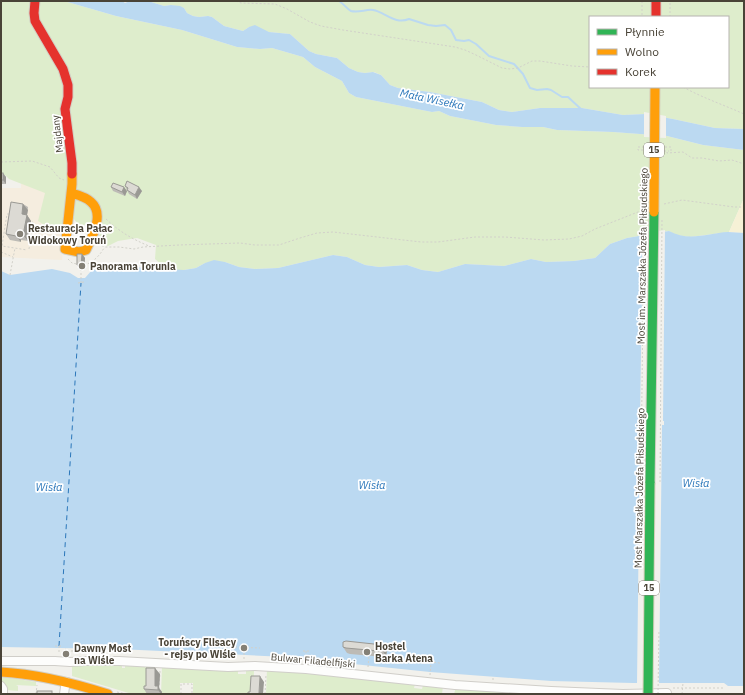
<svg xmlns="http://www.w3.org/2000/svg" width="745" height="695" viewBox="0 0 745 695" font-family="'IBM Plex Sans',sans-serif">
	<style>
		.commercial { fill: #f5eddf }
		.green { fill: #deedcc; fill-rule: evenodd }
		.sand { fill: #f6f1d6 }
		.water { fill: #bbd9f1 }
		.pier { fill: #f2f1ec }
		.lines { fill: none; stroke-linecap: round; stroke-linejoin: round }
		.stream { stroke: #bbd9f1; stroke-width: 2 }
		.ferry { stroke: #2b77ba; stroke-width: 1; stroke-dasharray: 5 4; stroke-linecap: butt }
		.street-casing { stroke: #d0cec9; stroke-width: 10 }
		.fast-casing { stroke: #d2cec3; stroke-width: 11 }
		.slow-casing { stroke: #d2cec3; stroke-width: 11 }
		.jam-casing { stroke: #d2cec3; stroke-width: 11 }
		.path { stroke: #d2d1ca; stroke-width: 1; stroke-dasharray: 2 2; stroke-linecap: butt }
		.street { stroke: #fdfdfc; stroke-width: 8 }
		.fast { stroke: #30b455; stroke-width: 9 }
		.slow { stroke: #ff9f0a; stroke-width: 9 }
		.jam { stroke: #e5322d; stroke-width: 9 }
		.fast-bridge-casing { stroke: #d5ceb9; stroke-width: 11; stroke-linecap: butt }
		.slow-bridge-casing { stroke: #d5ceb9; stroke-width: 11; stroke-linecap: butt }
		.path-bridge { stroke: #d2d1ca; stroke-width: 1; stroke-dasharray: 2 2; stroke-linecap: butt }
		.fast-bridge { stroke: #30b455; stroke-width: 9 }
		.slow-bridge { stroke: #ff9f0a; stroke-width: 9 }
		.wall { fill: #bdbbb6 }
		.shaded-wall { fill: #9a9994 }
		.building { fill: #dcdad4; stroke: #9a9994 }
		.poi-dot { fill: #848076; stroke: #fff; stroke-width: 1.5 }
		.labels { text-anchor: middle; stroke-width: 3.5; stroke-linejoin: round; paint-order: stroke }
		.shield { fill: #fff; stroke: #807b73; stroke-width: 1 }
		.shield-label { font-size: 9px; font-weight: bold; fill: #494337 }
		.street-label { font-size: 10px; fill: #494337; stroke: #fff }
		.poi-label { font-size: 10px; font-weight: bold; fill: #494337; stroke: #fff; text-anchor: start }
		.water-label { font-size: 11px; font-style: italic; fill: #2b77ba; stroke: #fff }
	</style>
	<rect width="100%" height="100%" fill="#f2f1ec"/>
	<polygon class="commercial" points="21,174 69,184 62,260 1,257 1,188 21,188"/>
	<g class="green">
		<polygon points="1,1 64,1 116,16 182,30 237,47 260,49 272,48 303,57 315,67 342,81 349,93 356,97 432,112 439,111 450,116 496,125 522,127 543,127 557,130 613,132 667,136 703,145 744,150 744,198 729,232 690,237 676,235 669,231 627,238 610,244 595,258 574,261 546,262 531,259 504,266 465,264 438,272 422,270 407,265 379,267 365,265 347,257 333,255 278,268 255,269 239,267 225,262 205,263 196,268 184,270 168,270 155,259 156,245 137,238 118,241 108,246 96,242 94,237 98,238 102,229 91,223 80,226 72,217 64,231 46,226 38,221 45,193 9,179 5,175 1,175"/>
		<path d="M148 1H744V129L715 128 673 119 645 114 623 115 582 108H540L512 112 499 110 482 102 430 92 398 88 390 85 381 75 374 72 365 73 358 72 349 68 337 58 316 54 309 51 290 34 269 32 249 27 243 31 224 26 212 17 208 16 199 17 193 16 187 13 184 8 171 5 164 6ZM590 17H728V87H590Z"/>
		<polygon points="72,664 122,665 122,668 125,668 125,665 150,666 148,694 132,694 72,676"/>
		<polygon points="162,666 238,670 238,674 246,674 246,670 254,671 253,694 193,694 193,683 180,683 180,694 161,694"/>
		<polygon points="267,669 306,672 408,683 408,684 409,683 415,684 414,688 422,689 423,685 443,686 442,694 266,694"/>
		<polygon points="1,678 10,678 36,682 36,686 16,685 18,686 18,691 6,690 5,685 1,684"/>
		<polygon points="456,687 550,694 454,694"/>
	</g>
	<polygon class="sand" points="744,198 744,233 729,232"/>
	<g class="water">
		<polygon points="64,1 122,1 125,3 130,1 148,1 164,6 171,5 180,6 184,8 187,13 193,16 199,17 208,16 212,17 224,26 243,31 249,27 255,25 269,32 290,34 309,51 316,54 337,58 349,68 358,72 365,73 373,72 381,75 390,85 398,88 430,92 482,102 499,110 512,112 540,108 582,108 623,115 645,114 673,119 715,128 744,129 744,150 703,145 667,136 613,132 557,130 543,127 522,127 496,125 450,116 439,111 432,112 356,97 349,93 342,81 315,67 303,57 272,48 260,49 237,47 182,30 116,16"/>
		<path d="M669 231C689 242 708 233 728 232 733 232 739 233 744 233V686H728L724 683H633L551 681 430 672 286 657 118 649 1 647V271L10 275 52 269 70 273 78 278H85L92 270 131 267 184 270 196 268 205 263 214 260 225 262 239 267 255 269 278 268 333 255 347 257 365 265 379 267 407 265 422 270 438 272 465 264 504 266 531 259 546 262 574 261 595 258 610 244 627 238Z"/>
	</g>
	<g class="pier">
		<polygon points="644,112 666,116 666,138 644,137"/>
		<polygon points="665,230 663,421 664,421 664,425 662,425 659,685 637,685 640,425 638,425 638,421 640,420 642,288 640,288 640,284 642,283 642,233"/>
	</g>
	<g class="lines">
		<path class="stream" d="M339 1C344 4 347 9 351 11 359 13 366 9 373 10 385 12 395 25 409 19L428 25 436 26 445 25 451 30 456 40 464 41 469 40 476 44 489 56 514 64 523 74 530 88 537 90 547 89 551 90 562 97H568L582 110"/>
		<polyline class="ferry" points="59,646 81,283"/>
		<defs>
			<g id="street">
				<polyline points="1,661 55,661 70,662 86,661 119,661 228,667 255,666 306,669 455,685 551,691 623,694"/>
				<polyline points="1,686 3,689 3,693"/>
				<polyline points="64,694 65,687 67,682"/>
				<polyline points="623,694 667,693 667,694"/>
			</g>
			<polyline id="fast" points="650,483 654,212"/>
			<g id="slow">
				<path d="M71 193C78 195 86 197 91 202 105 214 92 237 86 250L79 252 65 249 72 184V174"/>
				<path d="M1 672C38 674 73 683 108 694"/>
			</g>
			<g id="jam">
				<polyline points="35,1 34,13 35,21 63,69 68,85 68,97 65,109 72,163 72,174"/>
				<polyline points="656,1 656,17"/>
			</g>
		</defs>
		<use href="#street" class="street-casing"/>
		<use href="#fast" class="fast-casing"/>
		<use href="#slow" class="slow-casing"/>
		<use href="#jam" class="jam-casing"/>
		<g class="path">
			<polyline points="236,1 241,3 275,4 287,9 310,22 321,26 343,30 455,47 465,50 476,55 502,68 510,69 518,68 532,61 540,61 572,66 590,67"/>
			<polyline points="642,1 642,17"/>
			<polyline points="670,17 670,1"/>
			<path d="M683 87C703 98 724 105 744 114"/>
			<polyline points="644,147 638,147 638,150 645,150"/>
			<polyline points="665,147 671,147 671,151 668,151"/>
			<polyline points="664,151 667,151 667,153 683,152 692,158 702,158 719,161 732,160 744,164"/>
			<polyline points="1,162 32,161 50,167 59,178 64,180"/>
			<polyline points="664,204 682,200 734,207 744,207"/>
			<polyline points="9,214 7,214 2,246 27,250"/>
			<path d="M106 219C120 232 132 239 149 246"/>
			<polyline points="77,233 83,236"/>
			<polyline points="30,243 33,222 31,222"/>
			<polyline points="98,244 105,247 119,247 134,249 143,247 179,245 240,243 255,245 279,245 300,238 317,233 333,232 421,242 438,242 475,237 505,237 544,240 569,239 582,236 595,229 643,210"/>
			<polyline points="29,249 30,243 47,245"/>
			<polyline points="1,252 13,257"/>
			<polyline points="68,259 72,263 77,264"/>
			<path d="M84 265C93 263 100 255 104 248"/>
			<polyline points="10,275 15,248"/>
			<polyline points="78,283 84,282"/>
			<polyline points="81,283 81,269"/>
			<polyline points="55,646 61,646"/>
			<polyline points="59,646 59,653"/>
			<polyline points="235,647 260,648"/>
			<polyline points="72,650 72,654"/>
			<polyline points="303,651 309,651"/>
			<polyline points="63,653 63,651 66,649 67,654"/>
			<polyline points="244,659 244,648"/>
			<polyline points="306,661 306,651"/>
			<polyline points="422,661 440,663"/>
			<polyline points="368,667 369,656"/>
			<polyline points="430,675 431,662"/>
			<polyline points="493,680 493,677"/>
			<polyline points="673,688 725,688"/>
			<polyline points="159,689 160,671"/>
			<polyline points="117,692 126,694"/>
			<polyline points="36,694 37,685"/>
			<polyline points="181,694 181,684 192,684 192,694"/>
			<polyline points="265,694 266,675"/>
			<polyline points="674,694 677,694"/>
			<polyline points="682,694 683,683"/>
		</g>
		<use href="#street" class="street"/>
		<use href="#fast" class="fast"/>
		<use href="#slow" class="slow"/>
		<use href="#jam" class="jam"/>
		<defs>
			<polyline id="fast-bridge" points="648,694 650,483"/>
			<polyline id="slow-bridge" points="654,212 655,87"/>
		</defs>
		<use href="#fast-bridge" class="fast-bridge-casing"/>
		<use href="#slow-bridge" class="slow-bridge-casing"/>
		<g class="path-bridge">
			<polyline points="641,478 644,206"/>
			<polyline points="660,482 662,218"/>
			<polyline points="658,694 659,630"/>
		</g>
		<use href="#fast-bridge" class="fast-bridge"/>
		<use href="#slow-bridge" class="slow-bridge"/>
	</g>
	<g class="wall">
		<polygon points="1,173 6,177 6,184 1,184"/>
		<polygon points="125,186 142,191 137,199 129,194"/>
		<polygon points="111,187 127,191 125,196 113,191"/>
		<polygon points="23,204 28,207 27,215 31,221 28,241 21,240 21,242 10,240 6,234"/>
		<polygon points="82,254 85,258 84,269 79,269 77,265"/>
		<polygon points="383,645 387,651 386,656 384,657 350,654 347,653 343,647"/>
		<polygon points="160,674 159,688 162,692 162,694 147,694 144,689 146,686"/>
	</g>
	<g class="shaded-wall">
		<polygon points="3,173 6,177 6,184 3,180"/>
		<polygon points="124,187 127,191 125,196 122,192"/>
		<polygon points="139,187 142,191 137,199 135,195"/>
		<polygon points="23,204 28,210 27,215 31,221 28,241 23,235 22,214"/>
		<polygon points="17,234 21,240 21,242 16,236"/>
		<polygon points="82,254 85,258 84,269 81,265"/>
		<polygon points="383,645 387,651 386,656 382,650"/>
		<polygon points="155,668 160,674 159,688 162,692 162,694 161,694 155,686"/>
		<polygon points="260,676 264,682 263,694 260,694 259,693"/>
	</g>
	<g class="building">
		<rect x="1" y="173" width="2" height="7"/>
		<polygon points="127,181 139,187 135,195 127,190 128,188 125,186"/>
		<polygon points="113,183 124,187 122,192 111,187"/>
		<polygon points="11,202 23,204 22,214 27,215 23,235 17,234 16,236 6,234"/>
		<polygon points="77,254 82,254 81,265 77,265"/>
		<polygon points="346,641 383,645 382,650 379,651 346,648 343,647 343,642"/>
		<polygon points="146,668 155,668 155,686 158,686 158,690 144,689 144,686 146,686"/>
		<polygon points="251,676 260,676 259,693 261,693 261,694 248,694 248,692 250,692"/>
		<rect x="37" y="691" width="15" height="3"/>
	</g>
	<g class="poi-dot">
		<circle cx="20" cy="234" r="4"/>
		<circle cx="82" cy="266" r="4"/>
		<circle cx="244" cy="648" r="4"/>
		<circle cx="367" cy="652" r="4"/>
		<circle cx="66" cy="654" r="4"/>
	</g>
	<g class="labels">
		<g class="shield">
			<rect x="644" y="143" width="20" height="14" rx="3"/>
			<rect x="639" y="581" width="20" height="14" rx="3"/>
		</g>
		<g class="shield-label">
			<text x="654" y="153">15</text>
			<text x="649" y="591">15</text>
		</g>
		<g class="street-label">
			<text transform="translate(57 134) rotate(-97)" y="4">Majdany</text>
			<text transform="translate(642 256) rotate(-89)" y="4">Most im. Marszałka Józefa Piłsudskiego</text>
			<text transform="translate(639 488) rotate(-89)" y="4">Most Marszałka Józefa Piłsudskiego</text>
			<text transform="translate(313 660) rotate(5)" y="4">Bulwar Filadelfijski</text>
		</g>
		<g class="poi-label">
			<text x="28" y="232">Restauracja Pałac<tspan x="28" dy="12">Widokowy Toruń</tspan></text>
			<text x="90" y="270">Panorama Torunia</text>
			<text x="236" y="646" text-anchor="end">Toruńscy Flisacy<tspan x="236" dy="12">- rejsy po Wiśle</tspan></text>
			<text x="375" y="650">Hostel<tspan x="375" dy="12">Barka Atena</tspan></text>
			<text x="74" y="652">Dawny Most<tspan x="74" dy="12">na Wiśle</tspan></text>
		</g>
		<g class="water-label">
			<text transform="translate(432 99) rotate(12)" y="4">Mała Wisełka</text>
			<text x="696" y="487">Wisła</text>
			<text x="372" y="489">Wisła</text>
			<text x="49" y="491">Wisła</text>
		</g>
	</g>
	<rect width="745" height="695" fill="none" stroke="#494337" stroke-width="4"/>
	<rect x="589" y="16" width="140" height="72" fill="#ffffff" stroke="#b6b4af"/>
	<rect x="597" y="29" width="20" height="6" fill="#30b455" stroke="#b6b4af"/>
	<text x="625" y="36" font-size="12" fill="#494337">Płynnie</text>
	<rect x="597" y="49" width="20" height="6" fill="#ff9f0a" stroke="#b6b4af"/>
	<text x="625" y="56" font-size="12" fill="#494337">Wolno</text>
	<rect x="597" y="69" width="20" height="6" fill="#e5322d" stroke="#b6b4af"/>
	<text x="625" y="76" font-size="12" fill="#494337">Korek</text>
</svg>
